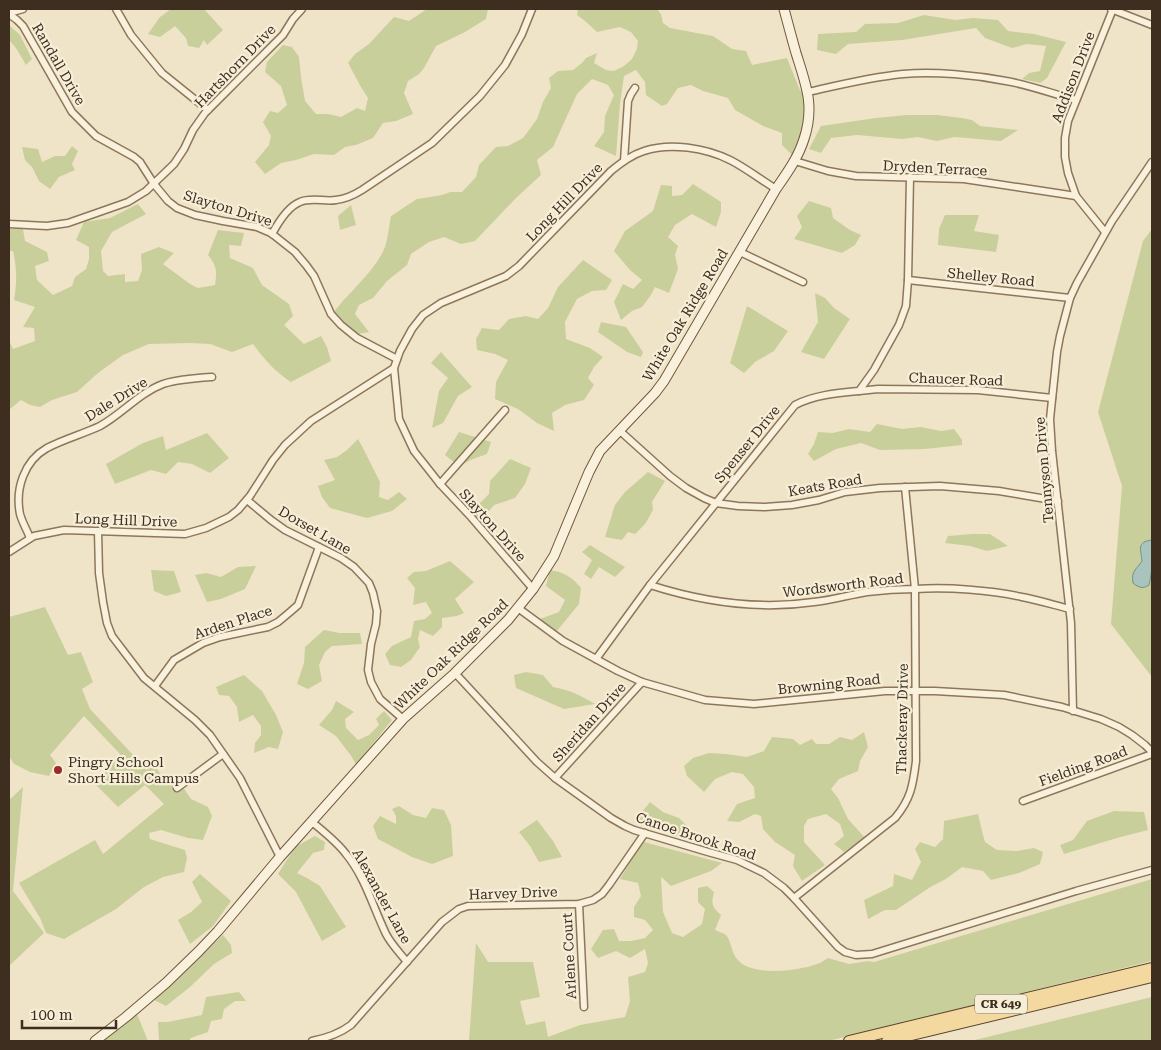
<svg xmlns="http://www.w3.org/2000/svg" width="1161" height="1050" viewBox="0 0 1161 1050" font-family="'Roboto Serif',serif">
	<style>
		.green { fill: #c9cf9b }
		.water { fill: #a9c4bc; stroke: #6f938a }
		.lines { fill: none; stroke-linecap: round; stroke-linejoin: round }
		.street-casing { stroke: #8d765c; stroke-width: 9 }
		.secondary-casing { stroke: #6f573f; stroke-width: 11 }
		.primary-casing { stroke: #5b4430; stroke-width: 12 }
		.street { stroke: #faf1dc; stroke-width: 6 }
		.secondary { stroke: #faf1dc; stroke-width: 9 }
		.primary { stroke: #f3d9a0; stroke-width: 10 }
		.poi-dot { fill: #9e2a2b; stroke: #f7eed8; stroke-width: 2 }
		.labels { text-anchor: middle; stroke-width: 4.5; stroke-linejoin: round; paint-order: stroke }
		.shield { fill: #f7eed8; stroke: #756857; stroke-width: 1 }
		.shield-label { font-size: 12px; font-weight: bold; fill: #3d2e20 }
		.street-label { font-size: 14px; fill: #3d2e20; stroke: #f7eed8 }
		.poi-label { font-size: 14px; fill: #3d2e20; stroke: #f7eed8; text-anchor: start }
	</style>
	<rect width="100%" height="100%" fill="#f0e4c8"/>
	<g class="green">
		<polygon points="171,9 204,9 223,30 207,45 204,40 199,48 188,46 186,38 175,26 160,37 148,34 160,17"/>
		<polygon points="427,9 488,9 486,19 465,32 436,46 424,68 419,74 408,81 404,93 413,114 396,121 383,123 373,138 356,145 345,147 334,155 314,154 296,160 281,163 265,174 255,162 269,145 271,136 263,122 270,111 278,113 287,105 281,86 265,72 267,62 283,45 292,47 299,57 301,77 305,101 316,114 328,114 341,117 357,108 365,111 368,98 361,87 348,63 355,54 369,44 394,17 409,21"/>
		<path d="M578 9H657L661 14 663 23 670 28 713 36 732 49 746 51 752 65 787 58 799 88 807 102 801 134 792 155 782 145V133L763 126 735 110 728 98 703 91 691 85 678 88 667 104 662 106 646 95 645 82 636 70 624 76 620 104 616 156 594 146 604 132 605 116 614 95 608 85 592 79 577 94 553 147 537 160 541 175 516 198 475 241 461 244 444 237 429 242 411 254 407 265 387 281 373 298 359 305 355 314 369 332 358 334 333 313C348 293 376 270 385 247 388 238 389 226 391 216L417 199 442 195 450 192H462L476 177 479 165 496 147 508 146 523 138 537 119 543 102 551 88 549 78 558 71 573 70 582 63 586 58 597 53 594 63 606 70 614 71 624 66 632 59 637 49 638 41 631 32 620 27 597 32 585 21 577 15Z"/>
		<polygon points="924,15 955,20 973,18 998,20 1008,31 1034,34 1066,42 1047,78 1040,83 1022,79 1029,73 1040,71 1046,46 1027,44 1012,48 985,38 976,28 902,40 848,44 836,54 817,50 818,34 856,32 865,24 898,23"/>
		<polygon points="9,25 20,35 32,59 26,65 16,48 9,40"/>
		<polygon points="907,115 937,115 962,118 972,120 980,126 1018,130 1001,141 954,137 937,141 918,137 902,139 857,135 831,138 821,153 809,149 821,126 876,118"/>
		<polygon points="72,146 78,151 72,164 75,170 59,177 50,189 39,181 32,167 25,160 22,147 38,149 42,162 55,156 65,156"/>
		<polygon points="693,184 721,202 721,212 716,227 692,214 675,225 668,237 678,246 675,255 678,269 669,293 655,287 651,295 642,307 632,311 621,320 614,302 623,284 633,289 642,280 630,270 614,251 625,231 653,211 661,185 672,186 672,196 682,195"/>
		<polygon points="809,201 831,208 833,218 850,230 861,235 855,245 842,253 794,239 802,227 797,216"/>
		<path d="M138 204 146 214 112 232 101 251 103 271 108 276 125 274V282L138 281 142 270 141 254 159 247 174 253 163 264 190 284 198 288 215 285C217 271 217 266 208 255L218 230 244 233 241 246 229 245 230 258 253 268 262 285 289 304 293 316 284 325 304 344 321 336 327 347 331 361 291 382C273 370 266 361 253 344L232 352 210 344 190 343 149 344 123 355 98 373 77 392 52 400 40 407 30 405 21 400 10 409 9 415V340L13 349 35 341 34 328 23 327 35 307 14 300C17 282 17 269 13 251H9V229H23L25 241 47 252 49 261 35 266 37 280 53 295 72 286 75 277 86 269 89 259V247L76 240 84 222 110 218Z"/>
		<polygon points="351,205 356,225 340,230 338,216"/>
		<polygon points="945,215 979,215 974,231 999,235 996,252 938,245 939,229"/>
		<polygon points="1152,229 1152,677 1111,624 1122,486 1098,412 1143,241"/>
		<polygon points="583,260 612,280 606,290 592,291 577,299 565,322 566,339 590,348 603,357 594,367 588,378 594,385 584,400 565,405 552,413 554,431 537,423 518,409 495,399 496,382 508,360 495,354 477,350 476,339 482,328 499,330 509,319 526,316 538,319 548,308 558,287"/>
		<polygon points="815,293 825,298 834,308 850,319 824,359 801,352 818,322"/>
		<polygon points="747,306 788,331 774,351 755,362 744,373 730,363"/>
		<polygon points="601,322 626,327 643,352 641,357 627,352 598,332"/>
		<polygon points="441,352 472,387 458,396 443,423 432,428 439,391 448,378 431,363"/>
		<polygon points="877,424 902,429 921,427 941,431 954,429 962,440 962,445 925,449 880,450 861,443 836,449 814,461 808,454 814,444 818,432 833,433 849,429 870,432"/>
		<polygon points="459,432 491,442 487,454 473,459 459,466 445,455"/>
		<polygon points="207,433 229,458 210,473 192,464 178,462 166,474 151,470 115,484 106,464 143,443 163,436 166,450"/>
		<polygon points="358,439 364,450 380,482 379,497 388,500 399,492 407,499 392,511 367,518 330,508 322,497 318,486 335,480 324,460 337,457 347,450"/>
		<polygon points="510,459 531,468 525,484 515,498 494,505 480,522 473,510 489,494 490,481"/>
		<polygon points="648,472 665,481 652,502 653,510 645,524 635,534 628,532 622,540 605,537 615,505 625,492"/>
		<polygon points="972,534 990,534 1008,546 987,551 970,546 945,543 948,536"/>
		<polygon points="590,545 625,567 615,577 599,567 591,579 584,574 592,560 582,552"/>
		<polygon points="450,561 474,582 455,599 464,613 457,616 442,618 442,627 433,636 420,630 418,639 420,647 411,660 401,667 390,665 385,654 392,646 411,637 414,621 425,619 432,613 426,602 413,605 415,588 407,578 414,572 426,571"/>
		<polygon points="256,566 245,589 221,599 207,602 195,575 206,573 221,577 238,567"/>
		<polygon points="151,570 174,571 181,592 166,596 154,591"/>
		<path d="M550 570C564 572 572 577 581 588L579 604 556 632 537 620 559 612 565 600 546 586Z"/>
		<path d="M45 607 68 655 81 652 93 682 82 689 90 709 137 759C148 761 155 765 161 775L176 777 191 799 208 807 212 816 203 840 188 838 161 830 149 833 150 839 185 850 187 858 184 872 163 877 144 887 116 909 64 939 46 933 40 918 19 883 95 840 103 854 164 804 145 785 118 807 96 785 120 754 84 716 50 755 56 763 49 776 30 772 14 764 9 756V617Z"/>
		<polygon points="324,630 340,633 360,633 362,644 332,646 325,652 319,665 322,681 308,689 297,684 304,663 305,647"/>
		<path d="M526 672 543 675 553 687C570 690 580 695 595 704L564 709 516 688 514 675Z"/>
		<polygon points="244,675 262,691 276,715 283,732 278,749 269,747 254,753 255,743 261,735 261,726 253,715 239,722 237,707 229,696 219,695 216,687"/>
		<polygon points="336,701 354,712 345,719 346,728 358,740 369,735 379,725 376,719 384,711 392,720 356,765 352,757 336,736 319,725 332,710"/>
		<polygon points="864,732 868,747 860,761 858,771 839,779 831,789 838,798 848,819 865,838 844,852 834,844 844,836 840,824 826,814 808,819 804,826 804,842 825,865 802,881 793,866 795,855 775,842 763,829 761,816 755,814 739,822 727,821 737,804 755,798 754,787 743,774 732,772 715,779 704,792 687,776 684,766 693,758 709,753 726,754 747,757 764,751 772,737 793,739 800,745 812,739 816,744 829,744 840,737 852,740"/>
		<polygon points="23,787 13,891 44,933 9,966 9,800"/>
		<polygon points="650,802 663,812 679,818 692,831 702,844 634,822"/>
		<polygon points="399,806 413,815 426,818 432,808 444,810 451,825 453,856 432,864 412,857 378,839 373,826 380,816 396,824 396,816 392,809"/>
		<polygon points="1114,811 1144,812 1148,830 1117,838 1064,854 1060,845 1073,840 1087,821"/>
		<polygon points="978,814 982,831 985,842 997,850 1017,851 1034,848 1043,852 1040,864 1019,873 991,880 983,871 962,867 946,879 932,886 896,910 885,910 868,919 864,900 893,886 894,874 912,880 921,862 915,849 920,842 935,847 943,839 944,821"/>
		<polygon points="537,820 553,841 562,857 539,862 530,846 519,832"/>
		<polygon points="315,836 325,842 324,850 313,853 297,873 307,878 320,886 346,927 322,941 296,892 278,874 295,847"/>
		<path d="M644 842 722 863 711 871 671 886 661 877 663 912 672 933 683 937 702 924 705 909 698 902V888L707 886 714 892C711 904 712 907 721 915L715 930C718 931 723 933 726 935 732 942 731 953 738 960 753 977 798 971 817 964 821 963 824 960 828 958L849 964 868 961 874 962 1152 879V961L828 1041H469L476 943 488 962H533L540 997 520 1001 526 1025 545 1021 548 1037 580 1025 625 1017 630 1001 628 977 645 972 648 963 645 949 630 958 616 951 598 958 591 949 603 930 614 929 619 941H631L645 938 653 930 645 920 634 917V907L641 896 638 883 620 879 636 852Z"/>
		<polygon points="200,874 231,901 213,926 190,944 178,920 191,912 202,902 192,882"/>
		<polygon points="223,935 231,945 232,953 214,964 190,987 166,1006 152,999 185,971"/>
		<polygon points="239,992 246,1001 235,1001 224,1009 222,1019 211,1021 208,1032 191,1038 189,1041 159,1041 158,1022 168,1022 202,1015 206,997"/>
		<polygon points="1152,997 1152,1041 971,1041"/>
		<polygon points="137,1014 148,1041 101,1041"/>
	</g>
	<path class="water" d="M1152 540C1152 555 1153 570 1149 585 1143 589 1139 588 1133 583 1131 571 1136 570 1142 561 1141 549 1136 542 1152 540Z"/>
	<g class="lines">
		<defs>
			<g id="street">
				<polyline points="116,9 131,35 162,73 208,110"/>
				<polyline points="1111,9 1152,25"/>
				<polyline points="9,13 23,9"/>
				<polyline points="9,14 17,20 23,26 72,112 96,136 134,157 140,162 154,184 168,201 177,208 195,215 223,221 257,227 271,233 295,252 306,265 314,276 331,314 341,325 357,338 397,359"/>
				<path d="M808 92C839 85 871 77 903 74 934 71 975 75 1006 81 1030 85 1053 94 1076 100"/>
				<polyline points="624,161 628,101 631,94 635,88"/>
				<polyline points="795,161 828,171 856,176 964,179 1076,196"/>
				<polyline points="9,224 47,226 68,223 128,202 146,191 174,164 184,149 193,130 205,113 283,35 293,19 302,9"/>
				<polyline points="1105,232 1076,196 1068,173 1065,157 1065,138 1068,121 1113,9"/>
				<path d="M272 234C278 223 289 206 300 202 311 197 325 202 336 200 345 199 354 195 362 190L432 143 480 96 505 65 522 34 532 9"/>
				<polyline points="740,252 803,282"/>
				<polyline points="908,280 1070,298"/>
				<polyline points="859,391 878,389 978,390 1052,398"/>
				<polyline points="620,431 670,476 686,488 704,498 716,503 738,506 765,507 792,505 819,500 845,492 880,488 940,486 999,491 1058,501"/>
				<polyline points="440,484 505,410"/>
				<polyline points="247,500 271,520 285,530 341,558 354,567 369,583 373,593 377,611 376,624 371,644 368,670 371,682 380,699 403,719"/>
				<polyline points="98,531 99,573 103,602 107,623 112,636 144,678 195,720 210,735 240,778 280,857"/>
				<path d="M30 538C27 530 22 522 20 514 15 489 24 461 47 448 64 439 83 434 100 426 122 414 139 393 163 384 179 379 196 378 212 377"/>
				<polyline points="9,552 34,536 64,530 185,534 206,528 229,517 238,510 250,496 273,460 285,445 311,421 394,368"/>
				<path d="M650 585C703 602 759 610 814 602 832 600 849 595 867 592 883 590 900 589 916 589 948 587 991 590 1022 597 1038 600 1054 605 1070 609"/>
				<path d="M533 589 471 517 440 484 414 451 399 419 394 368 400 351 412 329 423 315 441 303 506 276 519 266 611 171C621 163 631 155 644 151 670 142 706 148 730 160 746 168 761 180 776 189"/>
				<polyline points="518,608 563,641 618,671 642,682 705,700 754,704 885,691 935,691 1004,695 1062,707 1101,719 1119,727 1132,735 1145,745 1152,752"/>
				<path d="M596 659 650 585 795 405C814 395 837 393 859 391L874 370 899 325 906 306 908 280 910 177"/>
				<polyline points="455,673 537,762 555,778 611,818 625,826 634,830 708,852 737,860 764,873 784,888 794,898 838,947 845,952 856,955 872,954 1076,891 1152,870"/>
				<polyline points="155,686 174,660 203,643 220,637 268,627 278,622 290,612 298,605 319,547"/>
				<polyline points="1073,711 1071,623 1052,451 1050,419 1057,352 1060,336 1070,298 1077,283 1112,221 1152,162"/>
				<polyline points="555,778 642,682"/>
				<polyline points="177,788 223,754"/>
				<polyline points="1023,801 1152,754"/>
				<path d="M312 822C324 832 337 842 346 854 365 877 373 907 386 934 391 944 400 953 407 962"/>
				<path d="M794 898 895 818C911 799 913 785 916 761L915 589 905 487"/>
				<polyline points="579,904 584,1007"/>
				<path d="M312 1041C327 1038 339 1034 351 1025L442 922 459 909 468 906 579 904 593 900 602 894 609 885 645 833"/>
			</g>
			<path id="secondary" d="M95 1041 126 1017 166 983 199 951 218 931 280 857 403 719 455 673 508 620 533 589 554 556 589 472 600 451 655 393 664 381 776 189C787 173 798 158 804 139 815 106 806 85 796 53 792 39 788 24 784 9"/>
			<g id="primary">
				<polyline points="849,1041 1152,968"/>
				<polyline points="887,1041 1152,977"/>
			</g>
		</defs>
		<use href="#street" class="street-casing"/>
		<use href="#secondary" class="secondary-casing"/>
		<use href="#primary" class="primary-casing"/>
		<use href="#street" class="street"/>
		<use href="#secondary" class="secondary"/>
		<use href="#primary" class="primary"/>
	</g>
	<circle class="poi-dot" cx="58" cy="770" r="5"/>
	<g class="labels">
		<rect class="shield" x="975" y="994.5" width="52" height="19" rx="4"/>
		<g class="shield-label">
			<text x="1001" y="1008">CR 649</text>
		</g>
		<g class="street-label">
			<text transform="translate(59 64) rotate(60)" y="5">Randall Drive</text>
			<text transform="translate(235 66) rotate(-46)" y="5">Hartshorn Drive</text>
			<text transform="translate(1073 77) rotate(-69)" y="5">Addison Drive</text>
			<text transform="translate(935 168) rotate(3)" y="5">Dryden Terrace</text>
			<text transform="translate(564 202) rotate(-46)" y="5">Long Hill Drive</text>
			<text transform="translate(228 208) rotate(17)" y="5">Slayton Drive</text>
			<text transform="translate(991 277) rotate(6)" y="5">Shelley Road</text>
			<text transform="translate(685 315) rotate(-59)" y="5">White Oak Ridge Road</text>
			<text transform="translate(956 379) rotate(2)" y="5">Chaucer Road</text>
			<text transform="translate(116 399) rotate(-32)" y="5">Dale Drive</text>
			<text transform="translate(747 444) rotate(-51)" y="5">Spenser Drive</text>
			<text transform="translate(1044 470) rotate(-95)" y="5">Tennyson Drive</text>
			<text transform="translate(825 485) rotate(-10)" y="5">Keats Road</text>
			<text transform="translate(126 520) rotate(2)" y="5">Long Hill Drive</text>
			<text transform="translate(493 525) rotate(48)" y="5">Slayton Drive</text>
			<text transform="translate(315 530) rotate(30)" y="5">Dorset Lane</text>
			<text transform="translate(843 585) rotate(-7)" y="5">Wordsworth Road</text>
			<text transform="translate(233 622) rotate(-18)" y="5">Arden Place</text>
			<text transform="translate(451 654) rotate(-44)" y="5">White Oak Ridge Road</text>
			<text transform="translate(829 684) rotate(-6)" y="5">Browning Road</text>
			<text transform="translate(902 719) rotate(-89)" y="5">Thackeray Drive</text>
			<text transform="translate(589 722) rotate(-48)" y="5">Sheridan Drive</text>
			<text transform="translate(1083 766) rotate(-20)" y="5">Fielding Road</text>
			<text transform="translate(696 836) rotate(18)" y="5">Canoe Brook Road</text>
			<text transform="translate(513 893) rotate(-2)" y="5">Harvey Drive</text>
			<text transform="translate(382 896) rotate(61)" y="5">Alexander Lane</text>
			<text transform="translate(569 956) rotate(-93)" y="5">Arlene Court</text>
		</g>
		<g class="poi-label">
			<text x="68" y="767">Pingry School<tspan x="68" dy="16">Short Hills Campus</tspan></text>
		</g>
	</g>
	<rect width="1161" height="1050" fill="none" stroke="#3d2e20" stroke-width="20"/>
	<path d="M22 1020v8h94v-8" fill="none" stroke="#3d2e20" stroke-width="2.5"/>
	<text x="30" y="1020" font-size="15" fill="#3d2e20" stroke="#f7eed8" stroke-width="4" paint-order="stroke">100 m</text>
</svg>
